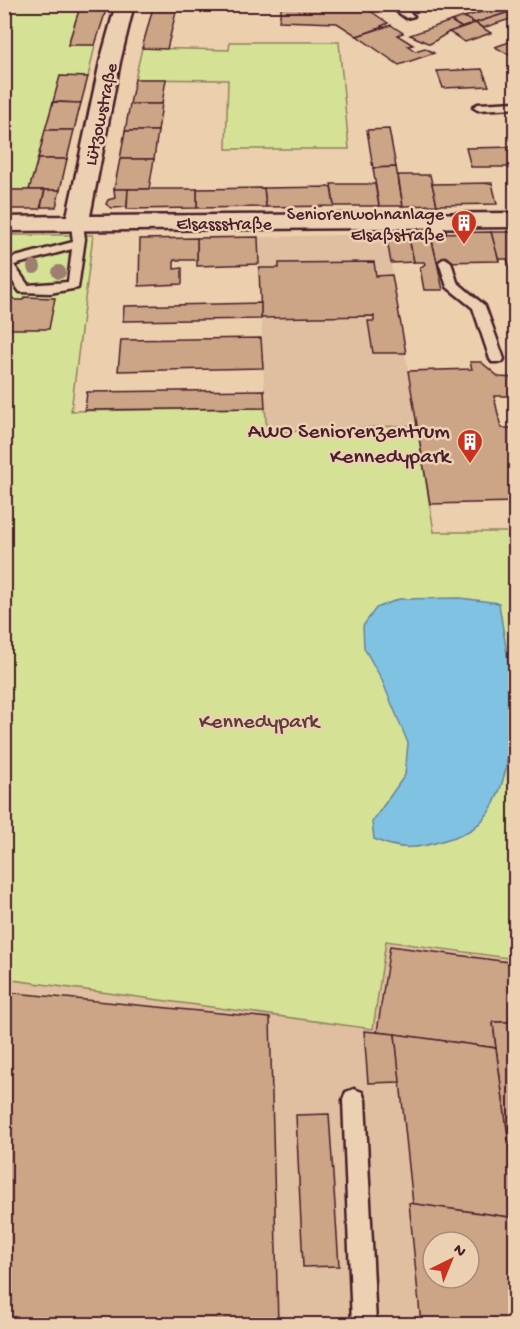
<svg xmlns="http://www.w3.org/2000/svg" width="520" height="1329" viewBox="0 0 520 1329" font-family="'Gochi Hand',sans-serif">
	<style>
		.built { fill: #dfbf9f; fill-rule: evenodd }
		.green { fill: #d5e295; stroke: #908060; stroke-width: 1.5 }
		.water { fill: #80c2e1; stroke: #6a8198; stroke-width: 1.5 }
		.building { fill: #cba586; stroke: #4a1f2b; stroke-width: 1.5; fill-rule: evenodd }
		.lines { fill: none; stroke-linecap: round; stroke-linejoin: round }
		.service-casing { stroke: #4a1f2b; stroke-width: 5 }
		.minor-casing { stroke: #4a1f2b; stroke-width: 5 }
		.service { fill: #ebd1b2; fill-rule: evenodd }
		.minor { fill: #ebd1b2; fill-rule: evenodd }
		.tree { fill: #9e7e6e }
		.labels { text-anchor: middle; stroke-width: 5; stroke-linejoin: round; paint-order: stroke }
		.far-street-label { font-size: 18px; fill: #4a1f2b; stroke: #ebd1b2 }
		.far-poi-label { font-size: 18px; fill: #4a1f2b; stroke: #ebd1b2; text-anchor: end }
		.poi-label { font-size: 22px; fill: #4a1f2b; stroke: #ebd1b2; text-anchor: end }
		.park-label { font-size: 22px; fill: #5f3c3b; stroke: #ebd1b2 }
	</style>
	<rect width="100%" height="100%" fill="#eccfad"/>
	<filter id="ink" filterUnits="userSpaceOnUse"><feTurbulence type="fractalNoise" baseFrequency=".0167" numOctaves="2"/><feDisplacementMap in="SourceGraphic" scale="12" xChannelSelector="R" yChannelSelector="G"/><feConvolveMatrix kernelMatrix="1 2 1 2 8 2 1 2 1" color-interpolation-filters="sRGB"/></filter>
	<g filter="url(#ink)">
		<g class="built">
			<polygon points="386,234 417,425 266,433 258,237"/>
			<path d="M386 941 515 959V1324H5V979L372 1029ZM433 1242H469V1278H433Z"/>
		</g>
		<g class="green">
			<polygon points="5,5 81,5 68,44 95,45 88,77 60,77 29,190 5,190"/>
			<polygon points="230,42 339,42 349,149 226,149 228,80 135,79 142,48 229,50"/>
			<polygon points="5,235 93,235 71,411 265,408 267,433 417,425 434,532 515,532 515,959 386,941 373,1029 5,979"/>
		</g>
		<path class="water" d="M460 598 499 603C503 634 511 667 512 699 513 739 507 812 467 832 460 836 452 838 445 840 418 849 400 851 374 839L372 822 405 775 408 743 381 678 364 648 363 626 376 608 399 599Z"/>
		<g class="building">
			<polygon points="81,4 108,4 95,45 68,45"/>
			<polygon points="154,4 178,4 167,49 142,48"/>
			<polygon points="282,4 360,4 388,23 381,26 383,27 357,36 337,23 279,21"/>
			<polygon points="485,4 516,4 516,10 475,23 464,17 493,9"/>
			<polygon points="516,10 516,22 510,19 483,28 475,23"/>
			<polygon points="464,17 475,23 462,28 451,21"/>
			<polygon points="451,21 462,28 449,32 430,44 410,35"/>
			<polygon points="475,23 491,33 465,42 449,32"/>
			<polygon points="391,25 403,33 397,35 413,45 408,46 415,51 425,48 434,53 399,65 357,36"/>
			<polygon points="509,42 516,46 516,59 495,47"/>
			<polygon points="482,69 489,86 443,88 437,71"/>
			<polygon points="60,76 88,77 81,103 53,102"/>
			<polygon points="135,79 166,79 162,104 130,104"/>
			<polygon points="53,102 81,103 74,130 45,130"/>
			<polygon points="130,104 162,104 158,131 125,131"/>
			<polygon points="389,129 396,167 373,168 367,130"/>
			<polygon points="45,130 74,130 67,159 38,159"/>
			<polygon points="125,131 158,131 154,159 120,159"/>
			<polygon points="516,147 516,167 471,167 466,148"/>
			<polygon points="38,159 67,159 60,190 29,190"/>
			<polygon points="120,159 154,159 149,189 114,189"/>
			<polygon points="396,167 403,206 379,206 373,168"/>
			<polygon points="398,175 430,175 437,205 403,206"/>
			<polygon points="492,183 497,204 437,205 432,184"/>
			<polygon points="331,184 375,184 379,206 334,206"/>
			<polygon points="331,187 334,206 266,207 264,188"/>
			<polygon points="264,188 266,207 197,208 197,189"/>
			<polygon points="114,189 128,189 127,207 112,208 106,204 108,200 115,198"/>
			<polygon points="128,189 197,189 197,208 127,209"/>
			<polygon points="4,190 45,190 40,209 4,209"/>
			<polygon points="45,190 60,190 56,207 41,207"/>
			<polygon points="491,232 516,232 516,286 507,259 498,259"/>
			<polygon points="491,232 499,261 437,262 430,233"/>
			<polygon points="430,233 437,262 443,290 424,290 420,268 425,264 424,262 414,262 408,234"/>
			<polygon points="386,234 408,234 414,262 391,263"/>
			<polygon points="258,237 259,264 197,266 197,238"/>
			<polygon points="197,238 197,260 174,260 174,269 182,268 182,284 139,286 140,239"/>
			<polygon points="374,262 376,276 392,275 406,353 373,353 368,321 374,321 374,316 261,318 259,268 279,268 279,263"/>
			<polygon points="4,293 16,300 23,300 24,297 55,298 49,329 4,329"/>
			<polygon points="261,303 261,319 123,321 124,306"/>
			<polygon points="261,338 263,368 118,371 121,340"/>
			<polygon points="470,362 481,362 499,377 516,378 516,396 494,396 501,428 516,428 516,502 430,504 408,371 472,369"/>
			<polygon points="264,390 265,408 85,410 87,392"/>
			<polygon points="390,946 516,963 516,1022 493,1022 496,1048 377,1032"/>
			<polygon points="4,992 270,1018 278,1324 4,1324"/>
			<polygon points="493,1022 516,1022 516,1197 496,1048"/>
			<polygon points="364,1031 395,1034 401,1082 368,1083"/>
			<polygon points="395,1034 496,1048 516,1197 516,1218 413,1204"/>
			<polygon points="329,1114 339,1266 303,1267 296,1115"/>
			<path d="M409 1203 516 1218V1324H421ZM433 1242H469V1278H433Z"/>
		</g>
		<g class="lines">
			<defs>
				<g id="service">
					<polygon points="387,4 398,4 414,16 406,18"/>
					<polygon points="516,102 516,108 478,110 473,107 478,104"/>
					<polygon points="436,217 442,221 445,233 443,236 435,236 430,221"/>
					<path d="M77 220 83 224 85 239 78 288 50 293 20 292 4 269V260L73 242 71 224ZM72 249 68 282 28 285 14 265Z"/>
					<polygon points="445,258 451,262 457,282 485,306 504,359 502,362 492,362 490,359 473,308 447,287 439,262"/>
					<polygon points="354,1089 362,1092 365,1100 376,1324 352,1324 343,1100 346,1092"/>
				</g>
				<polygon id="minor" points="116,4 134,4 120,62 90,216 516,213 516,227 4,231 4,217 67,216 100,62"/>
			</defs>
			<use href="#service" class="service-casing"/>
			<use href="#minor" class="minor-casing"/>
			<use href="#service" class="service"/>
			<use href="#minor" class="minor"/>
		</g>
		<g class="tree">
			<circle cx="34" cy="267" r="7"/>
			<circle cx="59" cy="272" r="7"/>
		</g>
	</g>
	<defs>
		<symbol id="building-pin" viewBox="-11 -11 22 30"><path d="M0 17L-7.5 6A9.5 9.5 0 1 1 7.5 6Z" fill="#c8321e" stroke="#ebd1b2"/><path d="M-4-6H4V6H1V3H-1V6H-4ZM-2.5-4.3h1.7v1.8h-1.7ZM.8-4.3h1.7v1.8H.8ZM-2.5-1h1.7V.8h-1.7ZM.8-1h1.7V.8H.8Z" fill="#fff"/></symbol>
	</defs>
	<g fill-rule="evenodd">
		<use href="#building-pin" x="449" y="208" width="30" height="40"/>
		<use href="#building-pin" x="455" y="427" width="30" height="40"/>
	</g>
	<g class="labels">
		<g class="far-street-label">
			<text transform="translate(100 114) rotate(-78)" y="6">Lützowstraße</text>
			<text x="224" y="229">Elsassstraße</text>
		</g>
		<g class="far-poi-label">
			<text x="444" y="219">Seniorenwohnanlage<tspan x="444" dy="21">Elsaßstraße</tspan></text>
		</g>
		<g class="poi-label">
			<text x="450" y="437">AWO Seniorenzentrum<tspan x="450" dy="25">Kennedypark</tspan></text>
		</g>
		<g class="park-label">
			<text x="259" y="727">Kennedypark</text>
		</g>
	</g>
	<rect width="520" height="1329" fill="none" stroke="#ebd1b2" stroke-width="24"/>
	<rect x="12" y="12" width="496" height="1305" fill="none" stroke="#4a1f2b" stroke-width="2" filter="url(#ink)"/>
	<g transform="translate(451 1260) rotate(43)"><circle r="28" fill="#ebd1b2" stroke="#ab8a7c" stroke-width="1.5"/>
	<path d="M0-4.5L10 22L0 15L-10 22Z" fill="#c8321e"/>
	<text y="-9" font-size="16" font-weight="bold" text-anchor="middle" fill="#4a1f2b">N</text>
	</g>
</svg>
